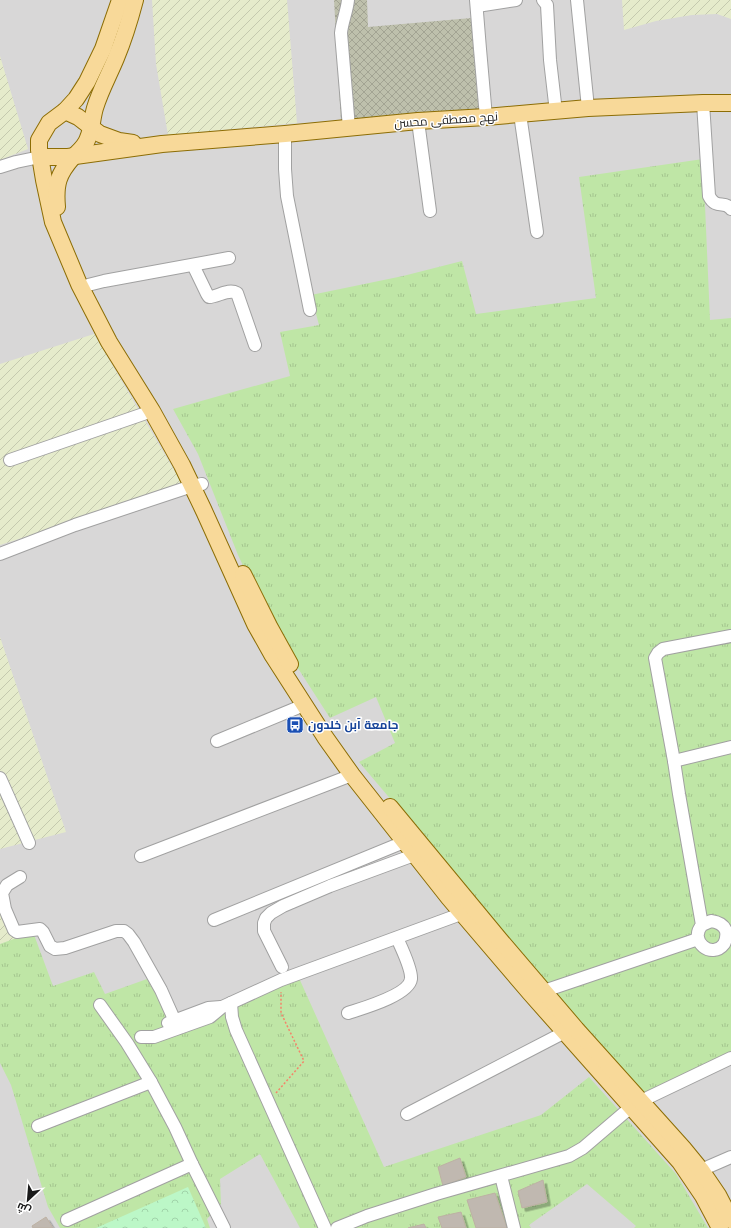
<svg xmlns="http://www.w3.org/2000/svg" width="731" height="1228" viewBox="0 0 731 1228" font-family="Helvetica,Cairo,sans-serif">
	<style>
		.residential { fill: #d8d7d7 }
		.construction { fill: url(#construction-cross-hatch) }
		.farmland { fill: url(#farmland-furrows) }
		.grass { fill: url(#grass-tufts) }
		.park { fill: url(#park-crowns) }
		.building { fill: #c0b8b0; stroke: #bdb1a3; filter: url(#shadow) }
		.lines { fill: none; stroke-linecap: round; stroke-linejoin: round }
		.minor-casing { stroke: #a1a1a1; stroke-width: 14 }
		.major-casing { stroke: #8c6d05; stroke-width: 18 }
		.path { stroke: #f48569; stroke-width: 1.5; stroke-dasharray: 2 2; stroke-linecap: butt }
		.minor { stroke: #fff; stroke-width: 12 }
		.major { stroke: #f8d999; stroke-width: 16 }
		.labels { text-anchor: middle; stroke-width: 3; stroke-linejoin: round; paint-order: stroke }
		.street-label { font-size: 12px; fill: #1a1a1a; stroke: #fff }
		.transit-label { font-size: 12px; font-weight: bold; fill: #164399; stroke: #fff; text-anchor: start }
	</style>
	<defs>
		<pattern id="construction-cross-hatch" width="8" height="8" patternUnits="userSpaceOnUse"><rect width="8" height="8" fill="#bec0ac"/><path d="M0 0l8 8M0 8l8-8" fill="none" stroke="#a3a493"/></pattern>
		<pattern id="farmland-furrows" width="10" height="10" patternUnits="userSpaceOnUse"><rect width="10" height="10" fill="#e5ebcb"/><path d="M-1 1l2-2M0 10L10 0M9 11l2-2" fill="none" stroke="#c4c9ae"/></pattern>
		<pattern id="grass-tufts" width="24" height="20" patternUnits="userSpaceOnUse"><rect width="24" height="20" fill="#bfe6a6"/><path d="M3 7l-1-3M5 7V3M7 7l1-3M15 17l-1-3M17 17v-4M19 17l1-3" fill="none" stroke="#a4c58e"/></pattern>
		<pattern id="park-crowns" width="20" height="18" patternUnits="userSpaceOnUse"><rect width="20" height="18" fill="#bcf7c7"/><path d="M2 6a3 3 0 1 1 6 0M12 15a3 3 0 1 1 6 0" fill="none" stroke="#a1d3aa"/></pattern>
		<filter id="shadow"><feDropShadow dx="3.5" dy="3.5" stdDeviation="0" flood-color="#0004"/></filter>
	</defs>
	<rect width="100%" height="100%" fill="#ece9e0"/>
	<rect class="residential" x="0" y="0" width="731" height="1228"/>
	<polygon class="construction" points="334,0 367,0 368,27 483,17 490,109 341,122"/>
	<g class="farmland">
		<polygon points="152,0 287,0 297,123 168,135 156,64"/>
		<polygon points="622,0 731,0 731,19 717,14 692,15 656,21 624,30"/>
		<polygon points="0,56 28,149 0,160"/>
		<polygon points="94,334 184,487 0,545 0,364"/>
		<polygon points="0,637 66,832 0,849"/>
		<polygon points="0,904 15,939 0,944"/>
	</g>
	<g class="grass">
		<polygon points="703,159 710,320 731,318 731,1053 642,1095 359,762 395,743 376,697 330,718 274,631 238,555 198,454 173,409 290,376 280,332 319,325 311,295 403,276 462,261 476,314 596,298 579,177"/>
		<polygon points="33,932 53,986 94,972 105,994 147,979 164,1008 180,1018 299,978 384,1167 541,1115 589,1077 676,1174 708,1228 634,1228 636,1226 587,1184 529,1225 531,1228 300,1228 260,1154 220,1179 221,1204 207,1219 210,1228 60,1228 48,1207 11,1085 0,1063 0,944"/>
	</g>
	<polygon class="park" points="188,1187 206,1228 96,1228"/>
	<g class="building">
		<polygon points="460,1158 466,1177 443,1186 438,1167"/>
		<polygon points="543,1180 547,1202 522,1208 518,1191"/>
		<polygon points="495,1193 507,1228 476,1228 467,1200"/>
		<polygon points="461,1212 466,1228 442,1228 438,1217"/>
		<polygon points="46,1217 53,1228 33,1228 32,1226"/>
		<polygon points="424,1224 426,1228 408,1228"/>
	</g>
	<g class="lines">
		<defs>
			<g id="minor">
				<path d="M348 0C347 11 342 22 341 33L349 128"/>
				<polyline points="476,0 480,49 486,117"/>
				<polyline points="543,0 547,5 550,60 556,112"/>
				<polyline points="577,0 588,108"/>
				<polyline points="477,6 516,0"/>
				<path d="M703 103 709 196C716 210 725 200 731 209"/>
				<polyline points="520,114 537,232"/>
				<polyline points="418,121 430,211"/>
				<polyline points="285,134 285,169 287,196 310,310"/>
				<polyline points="0,167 16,162 40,157"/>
				<path d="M193 265 207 294 209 297C218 297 228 288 237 293L255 345"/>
				<polyline points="88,285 104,281 229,258"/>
				<polyline points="10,460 152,411"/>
				<polyline points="0,554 75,525 192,486 202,484"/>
				<polyline points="217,741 304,705"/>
				<polyline points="674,761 655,658 658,653 663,649 731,636"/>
				<polyline points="0,778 29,843"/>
				<polyline points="141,856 352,775"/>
				<polyline points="20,877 7,885 2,893 5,909 14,930 17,932 40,929 43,932 50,946 55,949 65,948 116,931 124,931 128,934 134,942 161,990 178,1028"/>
				<polyline points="214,920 404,842"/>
				<path d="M702 925 711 921C718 922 724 925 726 931 727 936 726 940 724 944 712 960 688 941 702 925L679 794 674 761 731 747"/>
				<polyline points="282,967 264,931 264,923 266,918 271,913 283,906 330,886 414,855"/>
				<polyline points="544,991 698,939"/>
				<polyline points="231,1003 232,1017 236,1030 325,1228"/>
				<polyline points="100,1005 127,1043 151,1082 175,1127 192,1164 224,1228"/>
				<path d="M348 1013C363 1008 409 995 411 979 412 969 401 947 397 938"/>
				<polyline points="168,1023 208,1008 221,1007"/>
				<polyline points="141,1037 154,1037 210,1017 222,1007 281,980 469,911"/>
				<polyline points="641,1101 731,1058"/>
				<polyline points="407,1114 565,1032"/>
				<polyline points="38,1126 151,1082"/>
				<polyline points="701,1170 731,1157"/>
				<polyline points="501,1176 514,1228"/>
				<polyline points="67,1220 192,1164"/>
				<polyline points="337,1228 367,1216 436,1194 569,1156 583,1148 631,1107"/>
			</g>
			<g id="major">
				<polyline points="120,0 103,49 87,82 76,99 65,111 49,123 39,140 39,150 44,180 53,222 79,284 109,342 152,411 182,465 204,511 255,624 273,656 325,737 352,775 449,898 531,994 680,1162 703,1196 720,1228"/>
				<polyline points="65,111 78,117 100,134 119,141 133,143"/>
				<polyline points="40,157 68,157 162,144 285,134 418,121 486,117 588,108 703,103 731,103"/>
				<path d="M57 207C55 184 58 174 73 157 79 151 85 147 88 138 92 129 92 118 95 108 100 91 109 75 116 58 124 39 130 19 135 0"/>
				<polyline points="243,574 269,626 290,664"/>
				<polyline points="390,807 500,940 576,1029 683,1148 701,1170 718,1195 731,1220"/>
			</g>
		</defs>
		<use href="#minor" class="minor-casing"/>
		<use href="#major" class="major-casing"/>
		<polyline class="path" points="276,1093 304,1061 281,1013 281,992"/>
		<use href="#minor" class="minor"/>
		<use href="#major" class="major"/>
	</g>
	<defs>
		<symbol id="bus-square" viewBox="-11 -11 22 22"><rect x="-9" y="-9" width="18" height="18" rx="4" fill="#1a4fb4" stroke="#fff"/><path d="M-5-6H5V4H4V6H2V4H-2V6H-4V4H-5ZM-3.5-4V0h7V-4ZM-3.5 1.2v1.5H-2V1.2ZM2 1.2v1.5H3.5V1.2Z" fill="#fff"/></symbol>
	</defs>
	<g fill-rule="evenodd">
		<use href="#bus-square" x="285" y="715" width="20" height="20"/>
	</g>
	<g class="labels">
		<g class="street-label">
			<text transform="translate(446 120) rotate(-4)" y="4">نهج مصطفى محسن</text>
		</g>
		<g class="transit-label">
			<text x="308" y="729">جامعة آبن خلدون</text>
		</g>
	</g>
	<g transform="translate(28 1200) rotate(206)" stroke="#ffffff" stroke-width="3" paint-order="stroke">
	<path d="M0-3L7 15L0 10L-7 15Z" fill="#1a1a1a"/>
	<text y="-6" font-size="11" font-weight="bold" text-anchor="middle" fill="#1a1a1a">ش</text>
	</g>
</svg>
